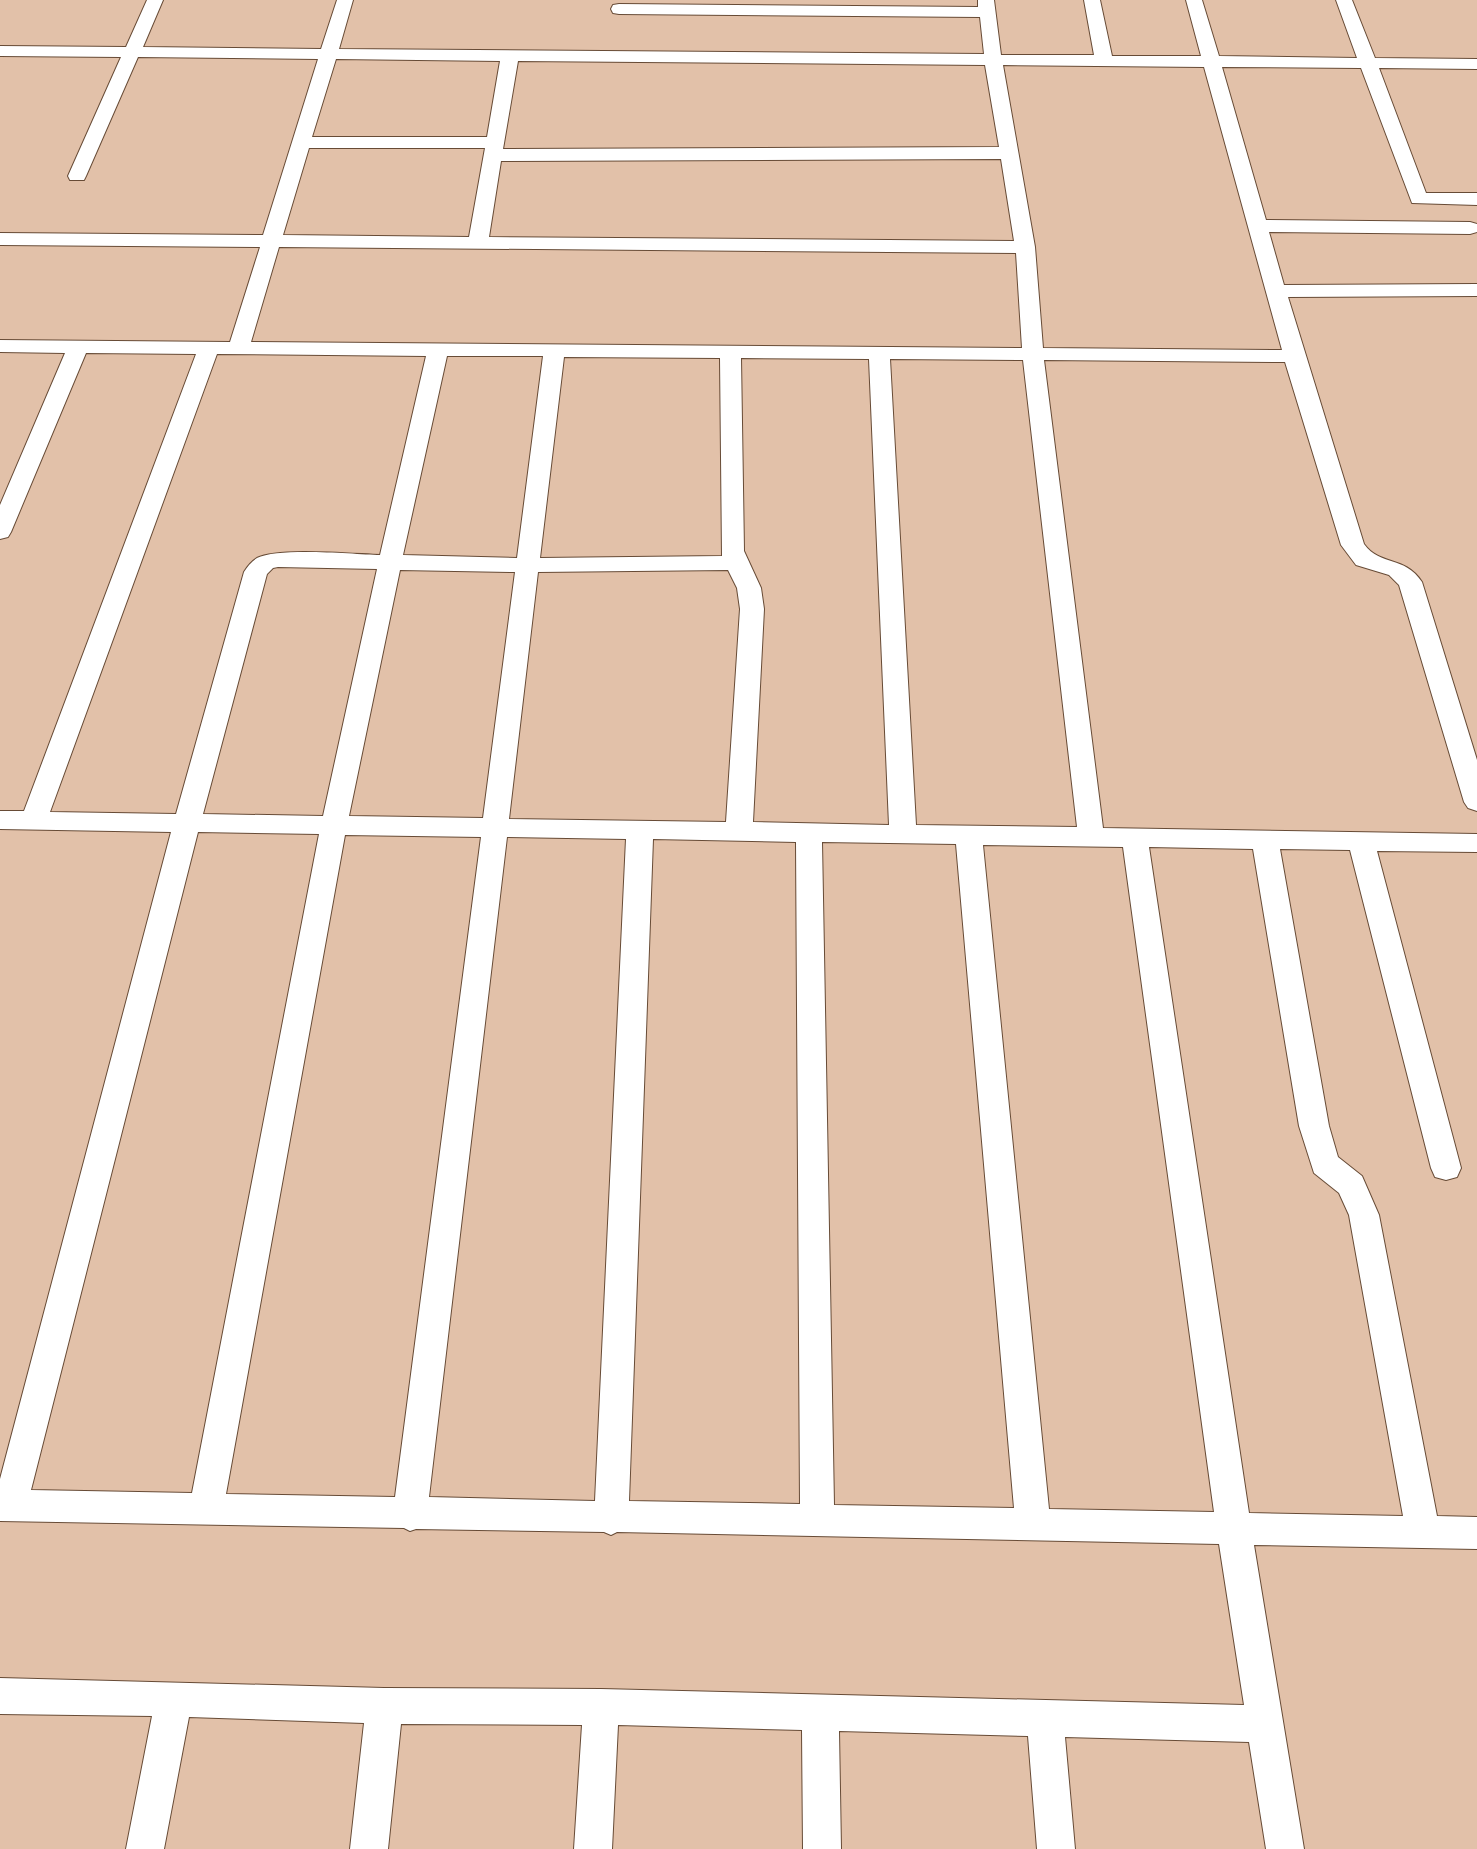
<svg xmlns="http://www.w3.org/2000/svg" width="1477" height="1849" viewBox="0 0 1477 1849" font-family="Barlow,sans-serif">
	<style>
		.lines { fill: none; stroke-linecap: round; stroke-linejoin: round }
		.minor-casing { stroke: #674b36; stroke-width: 2 }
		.minor { fill: #fff; fill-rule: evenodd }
	</style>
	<rect width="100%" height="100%" fill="#e2c1a9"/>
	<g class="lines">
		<defs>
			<path id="minor" d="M147 0H163L143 47 321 49 337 0H353L339 49 984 54 980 17 619 14 613 13 611 9 613 5 619 4 978 7V0H994L1001 55H1094L1084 0H1100L1112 56H1201L1186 0H1202L1219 56 1357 58 1336 0H1352L1375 58 1477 59V69L1379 68 1426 193H1477V205L1412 203 1361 68 1222 67 1266 220 1470 222 1477 224V232L1470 234 1269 232 1284 285 1477 284V296L1288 297 1364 544C1381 567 1404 555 1422 582L1477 760V811L1468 808 1464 802 1399 585 1389 575 1356 565 1341 545 1285 362 1044 360 1103 828 1477 834V852L1377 851 1461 1168 1457 1177 1446 1180 1435 1177 1431 1168 1350 850 1280 849 1329 1126 1338 1157 1362 1176 1379 1215 1437 1516 1477 1517V1549L1254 1545 1304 1849H1266L1249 1742 1065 1737 1075 1849H1037L1028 1736 839 1731 841 1849H803L802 1730 618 1725 612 1849H574L582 1725 401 1724 388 1849H350L364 1723 189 1717 164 1849H126L152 1716 0 1714V1678L384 1688 601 1689 1244 1705 1219 1544 617 1532 611 1535 604 1532 416 1529 410 1531 404 1528 0 1521V1479L171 832 0 829V811H24L196 354 86 353 11 532 8 537 0 539V505L65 353 0 352V340L230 342 260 247 0 245V233L263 235 318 59 138 57 86 176 84 180H70L68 176 121 57 0 56V46L126 47ZM336 59 500 61 487 137H312ZM518 61 985 65 999 147 503 149ZM1003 65 1204 67 1282 350 1043 348 1035 247ZM309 148H485L469 237 283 235ZM1001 159 1014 241 489 237 501 161ZM279 247 1016 253 1022 348 251 342ZM217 354 426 356 380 555C353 554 278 547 257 558 252 561 247 567 244 572L176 814 50 812ZM447 356H543L517 558 403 555ZM564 357 720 358 722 556 540 558ZM741 358 869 359 889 825 753 822 764 609 761 588 744 551ZM890 359 1023 360 1077 827 916 825ZM278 567 377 569 323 816 203 814 267 574 273 568ZM400 570 515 572 483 818 349 816ZM728 570 737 588 740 609 726 822 509 819 538 572ZM198 832 319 834 192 1493 31 1490ZM345 835 481 837 395 1497 226 1494ZM507 837 626 839 595 1501 429 1497ZM653 839 796 842 800 1504 629 1501ZM822 842 956 844 1014 1508 834 1505ZM983 845 1123 847 1214 1512 1049 1509ZM1149 847 1253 849 1299 1126 1314 1173 1339 1193 1349 1215 1403 1516 1249 1513Z"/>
		</defs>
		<use href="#minor" class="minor-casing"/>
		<use href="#minor" class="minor"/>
	</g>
</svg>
